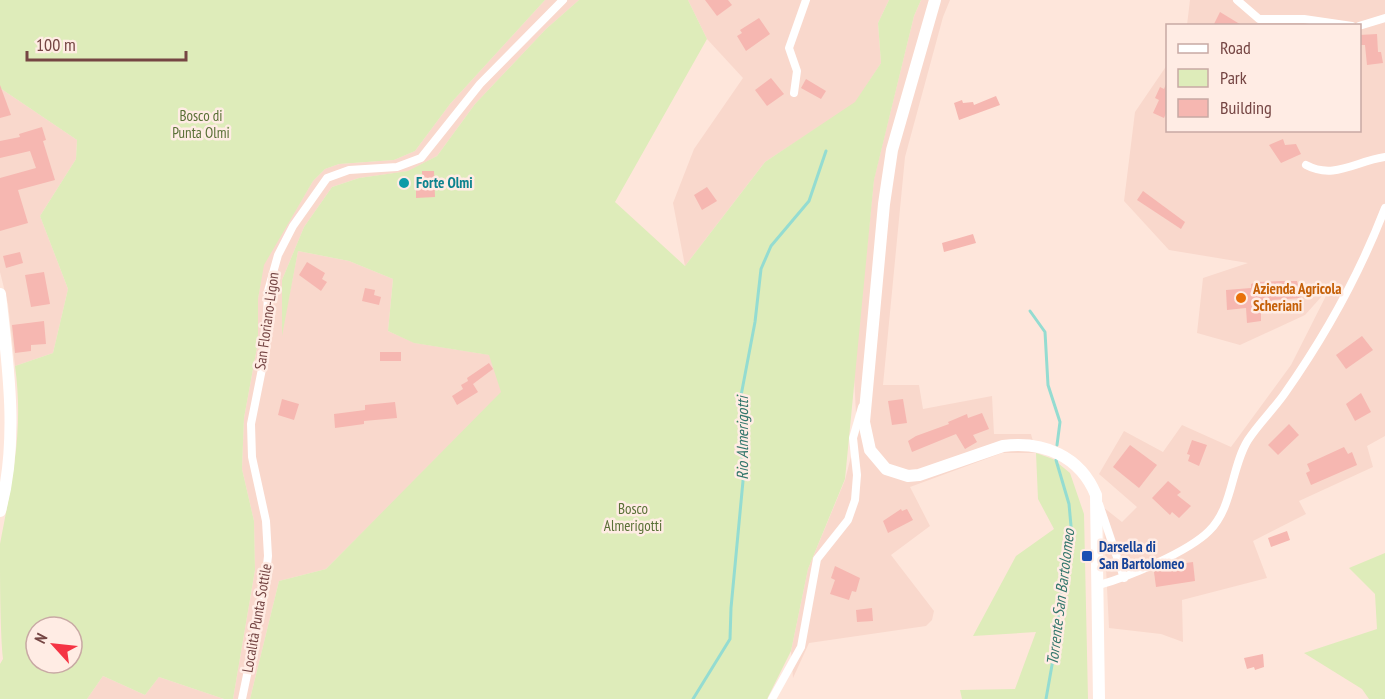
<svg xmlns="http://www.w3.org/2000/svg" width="1385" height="699" viewBox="0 0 1385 699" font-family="'PT Sans Narrow',sans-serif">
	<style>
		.residential { fill: #f9d8cc }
		.green { fill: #deecba; fill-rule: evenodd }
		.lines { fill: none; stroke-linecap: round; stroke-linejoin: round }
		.stream { stroke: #94dcd1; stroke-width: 3 }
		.building { fill: #f6b7b1 }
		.street { stroke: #fff; stroke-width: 8 }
		.secondary { stroke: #fff; stroke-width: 12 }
		.culture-dot { fill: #0f9aa8; stroke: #ffece4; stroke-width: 2 }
		.food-dot { fill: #e8710a; stroke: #ffece4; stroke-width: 2 }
		.transit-dot { fill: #1a4fb4; stroke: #ffece4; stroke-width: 2 }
		.labels { text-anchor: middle; stroke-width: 5; stroke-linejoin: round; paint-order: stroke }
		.park-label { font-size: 15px; fill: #597036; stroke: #ffece4 }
		.culture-label { font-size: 15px; font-weight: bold; fill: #0d838f; stroke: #ffece4; text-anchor: start }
		.food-label { font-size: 15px; font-weight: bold; fill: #c56008; stroke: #ffece4; text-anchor: start }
		.street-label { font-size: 15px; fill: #754543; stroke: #ffece4 }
		.transit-label { font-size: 15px; font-weight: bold; fill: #164399; stroke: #ffece4; text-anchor: start }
		.water-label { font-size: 16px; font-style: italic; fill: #33766c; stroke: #ffece4 }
	</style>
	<rect width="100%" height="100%" fill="#fee6db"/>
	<g class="residential">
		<polygon points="545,0 579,0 546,29 475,104 437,156 409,171 359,178 332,187 304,227 282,280 282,332 298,251 349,261 393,279 388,331 415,343 490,355 502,392 326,569 279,581 250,699 233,699 255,570 254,521 242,469 244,418 258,342 258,299 263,265 313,181 325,169 339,164 394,160 415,151 450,104"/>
		<polygon points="688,0 889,0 878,23 881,63 855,103 765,162 685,266 673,203 694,149 743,78 707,39"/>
		<polygon points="921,0 950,0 943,17 905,157 883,385 919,385 923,409 992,396 994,434 1031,434 1036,453 1002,453 910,487 930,526 891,555 934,611 932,620 926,626 809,643 793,678 791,651 808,569 845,480 857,433 854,375 874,179 914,16"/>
		<polygon points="1190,0 1385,0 1385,436 1367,446 1373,467 1299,501 1306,514 1253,541 1267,578 1182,600 1183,642 1161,634 1109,628 1103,507 1122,522 1137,507 1099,474 1124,431 1163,452 1182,425 1231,447 1291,365 1331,286 1305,315 1240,345 1197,333 1203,278 1248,263 1169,250 1124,201 1135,112 1167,65 1168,130 1360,130 1360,26 1187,25"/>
		<polygon points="0,88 77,140 76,159 40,216 68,289 53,353 15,366 8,304 0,272"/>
		<polygon points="103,676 145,695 159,677 224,699 87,699"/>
	</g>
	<g class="green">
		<path d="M0 0H545L450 104 415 151 394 160 339 164 325 169 313 181 264 265 258 299V342L244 418 242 469 254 521 255 570 233 699H224L159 677 145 695 103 676 87 699H0V664L3 659C0 629 0 572 0 544 12 480 24 431 15 366L53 353 68 289 40 216 76 159 77 140 0 88ZM36 627H72V663H36Z"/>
		<polygon points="579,0 688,0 707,39 615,202 685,266 765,162 855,102 881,63 878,23 889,0 921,0 914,16 874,180 845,479 808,569 791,651 767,699 250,699 279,581 326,569 501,392 489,355 414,343 388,331 393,279 349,261 298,251 282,336 282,280 304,227 332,187 359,178 408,171 437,156 475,104 546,29"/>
		<polygon points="1036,453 1053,459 1070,473 1084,514 1088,699 962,699 960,690 1015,689 1036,632 973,636 1016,556 1054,529 1038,499"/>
		<polygon points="1385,553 1385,699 1369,699 1362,689 1304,653 1377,629 1375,594 1349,568"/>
	</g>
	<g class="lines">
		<g class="stream">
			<polyline points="1030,311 1045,332 1048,385 1060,422 1057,445"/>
			<polyline points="693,699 730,639 731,608 743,481 740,401 755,322 761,269 771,246 809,201 826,151"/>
			<polyline points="1046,699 1057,637 1059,603 1067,568 1071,526 1069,504 1056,460"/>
		</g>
	</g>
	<g class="building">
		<polygon points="705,0 728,0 732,5 717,16"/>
		<polygon points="1220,12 1243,26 1213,26"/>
		<polygon points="759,18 770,34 746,51 737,36 742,33 740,30"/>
		<polygon points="1377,34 1378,52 1381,52 1383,63 1367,65 1365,45 1359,45 1359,35"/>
		<polygon points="771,78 784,94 767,106 755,90"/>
		<polygon points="806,79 826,91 821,99 801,88"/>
		<polygon points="1167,82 1167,111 1164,118 1153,113 1159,100 1155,98 1160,87 1164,89"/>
		<polygon points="0,85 11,115 0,118"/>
		<polygon points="996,96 1000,105 959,120 954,103 962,100 963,103 973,102 974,105"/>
		<polygon points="42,127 46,140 43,141 55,180 18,190 28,223 0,231 0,178 36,168 30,151 0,158 0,141 20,137 19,134"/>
		<polygon points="1283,139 1285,145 1296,144 1301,154 1281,163 1269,145"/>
		<polygon points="422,171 434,171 435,197 416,198 416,186 422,186"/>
		<polygon points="707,187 717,201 702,210 694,195"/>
		<polygon points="1143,191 1185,222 1181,229 1137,200"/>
		<polygon points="973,234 976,243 944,252 942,243"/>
		<polygon points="20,252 23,263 6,268 3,256"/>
		<polygon points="307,262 325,273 322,279 327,282 321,291 299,275"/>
		<polygon points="44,272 50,304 31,307 25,275"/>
		<polygon points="1282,281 1297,281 1301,298 1272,300 1273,312 1261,313 1261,321 1247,323 1246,308 1227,310 1226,290 1251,288 1251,284 1256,282"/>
		<polygon points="365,288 375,290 374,295 381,297 379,305 362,301"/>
		<polygon points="44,321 46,344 31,345 31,351 15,353 12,325"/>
		<polygon points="1362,336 1373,350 1346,369 1336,355"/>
		<rect x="380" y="352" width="21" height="9"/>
		<polygon points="489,363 493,369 473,384 478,392 457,405 452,396 463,389 461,385 468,381 467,378"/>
		<polygon points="1361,393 1371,412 1355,421 1346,404"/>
		<polygon points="282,399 299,404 294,420 278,415"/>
		<polygon points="903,399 907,423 892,425 888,401"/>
		<polygon points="395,402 397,418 364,421 364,424 335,428 334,414 365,410 365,405"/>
		<polygon points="982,413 989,429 973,435 977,442 965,449 956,434 912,452 908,441 916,436 949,424 948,422 967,414 968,418"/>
		<polygon points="1289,424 1299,435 1278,455 1268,445"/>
		<polygon points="1192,440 1207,445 1199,466 1188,461 1190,455 1187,454"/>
		<polygon points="1130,445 1157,465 1139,488 1113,467"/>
		<polygon points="1344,447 1348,454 1352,452 1357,465 1311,485 1306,473 1310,471 1307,464"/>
		<polygon points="1168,481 1181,492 1177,495 1191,506 1179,518 1172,512 1170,515 1152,498"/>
		<polygon points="901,509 902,511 907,509 913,520 888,533 883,521"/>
		<polygon points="1287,531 1290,540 1271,547 1268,538"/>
		<polygon points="1193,562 1195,581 1156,587 1154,572 1165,566"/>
		<polygon points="835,566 860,578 856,592 852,591 849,600 830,594 835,580 831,578"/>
		<polygon points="872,608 873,621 857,622 856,610"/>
		<polygon points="1263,654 1264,667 1255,670 1254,667 1247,669 1244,658"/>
	</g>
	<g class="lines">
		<g class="street">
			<polyline points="1237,0 1259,19 1304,19 1352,26"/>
			<polyline points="1359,26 1385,18"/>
			<polyline points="794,93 797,71 789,48 806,0"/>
			<path d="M1306 165C1334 180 1356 161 1385 157"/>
			<polyline points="1099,504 1124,578"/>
			<path d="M1099 585C1128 577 1188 552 1209 531 1233 508 1231 467 1248 440 1259 423 1274 409 1285 393 1325 336 1360 273 1385 208"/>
			<polyline points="242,699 264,593 268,556 266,521 252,457 251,424 266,349 268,291 278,255 293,226 327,178 349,170 397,167 421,158 480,84 563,0"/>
			<polyline points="772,699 801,647 817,559 848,520 855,500 857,475 853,438 862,407"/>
		</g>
		<g class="secondary">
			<path d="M935 0 892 150 884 204 864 422 870 450 886 469 908 476 919 475 1003 446C1044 441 1080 456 1096 495L1099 699"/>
			<path d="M0 294C8 365 19 441 0 511"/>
		</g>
	</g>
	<circle class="culture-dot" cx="404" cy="183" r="6"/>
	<circle class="food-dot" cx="1241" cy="298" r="6"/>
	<rect class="transit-dot" x="1081" y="550" width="12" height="12" rx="3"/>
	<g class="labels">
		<g class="park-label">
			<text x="201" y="121">Bosco di<tspan x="201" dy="17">Punta Olmi</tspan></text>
			<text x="633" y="514">Bosco<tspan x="633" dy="17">Almerigotti</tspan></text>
		</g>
		<g class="culture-label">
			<text x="416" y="188">Forte Olmi</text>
		</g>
		<g class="food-label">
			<text x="1253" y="294">Azienda Agricola<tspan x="1253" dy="17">Scheriani</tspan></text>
		</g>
		<g class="street-label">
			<text transform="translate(267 321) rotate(-82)" y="5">San Floriano-Ligon</text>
			<text transform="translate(257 618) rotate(-80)" y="5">Località Punta Sottile</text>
		</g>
		<g class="transit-label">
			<text x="1099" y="552">Darsella di<tspan x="1099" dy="17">San Bartolomeo</tspan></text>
		</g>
		<g class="water-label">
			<text transform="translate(742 438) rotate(-90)" y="6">Rio Almerigotti</text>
			<text transform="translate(1060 597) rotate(-83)" y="6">Torrente San Bartolomeo</text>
		</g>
	</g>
	<rect x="1166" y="24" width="195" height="108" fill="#ffece4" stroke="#c8a9a4" stroke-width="1.5"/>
	<rect x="1178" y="44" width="30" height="9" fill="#ffffff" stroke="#c8a9a4" stroke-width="1.5"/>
	<text x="1220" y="54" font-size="18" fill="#754543">Road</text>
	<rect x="1178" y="69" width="30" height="18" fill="#deecba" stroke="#c8a9a4" stroke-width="1.5"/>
	<text x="1220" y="84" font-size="18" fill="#754543">Park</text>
	<rect x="1178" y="99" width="30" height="18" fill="#f6b7b1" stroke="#c8a9a4" stroke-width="1.5"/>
	<text x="1220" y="114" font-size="18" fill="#754543">Building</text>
	<g transform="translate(54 645) rotate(297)"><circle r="28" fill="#ffece4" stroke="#c8a9a4" stroke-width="1.5"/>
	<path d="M0-4.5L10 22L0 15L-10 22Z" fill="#f53444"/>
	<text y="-9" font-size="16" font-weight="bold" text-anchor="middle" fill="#754543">N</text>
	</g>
	<path d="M27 51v9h159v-9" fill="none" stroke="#754543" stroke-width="3"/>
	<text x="36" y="51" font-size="18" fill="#754543" stroke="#ffece4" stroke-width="4.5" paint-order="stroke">100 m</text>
</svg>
